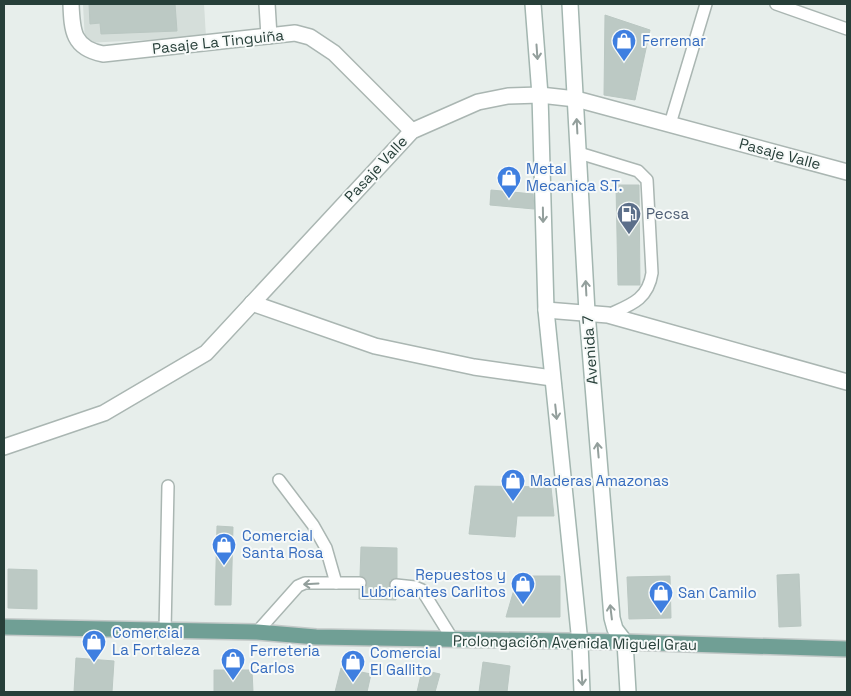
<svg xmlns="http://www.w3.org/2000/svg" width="851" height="696" viewBox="0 0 851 696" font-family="'Space Grotesk',sans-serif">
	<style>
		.built { fill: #d5deda }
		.building { fill: #bcc9c4; stroke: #bac7c2 }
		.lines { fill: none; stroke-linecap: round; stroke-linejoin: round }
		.lane-casing { stroke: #aab6b2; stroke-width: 14 }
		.street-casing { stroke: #aab6b2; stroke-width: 18 }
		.secondary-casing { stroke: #a3b6b0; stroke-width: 18 }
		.primary-casing { stroke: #c3c9c8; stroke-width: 18 }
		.lane { stroke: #fff; stroke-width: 11 }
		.street { stroke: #fff; stroke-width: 15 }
		.secondary { stroke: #fff; stroke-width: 15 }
		.primary { stroke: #709f95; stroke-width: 15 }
		.oneway { stroke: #939f9c }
		.labels { text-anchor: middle; stroke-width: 4; stroke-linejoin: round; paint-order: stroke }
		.shop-label { font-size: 15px; fill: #366cbe; stroke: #f7faf9; text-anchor: start }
		.street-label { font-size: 15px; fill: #273f39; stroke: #f7faf9 }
		.service-label { font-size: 15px; fill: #4e5e75; stroke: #f7faf9; text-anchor: start }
	</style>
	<rect width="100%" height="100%" fill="#e7eeeb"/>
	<polygon class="built" points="83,4 204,4 206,37 85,43"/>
	<g class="building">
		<polygon points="89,4 175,4 177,31 101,34 100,23 90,24"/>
		<polygon points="605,15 650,30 635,100 604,95"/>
		<polygon points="616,185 639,185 640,285 618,285"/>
		<polygon points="491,190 533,194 534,209 490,205"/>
		<polygon points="475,486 551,487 554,516 517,516 515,537 469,534"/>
		<polygon points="217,526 233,527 231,605 215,605"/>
		<polygon points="361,547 397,548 397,578 390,580 389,585 391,591 396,593 396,600 359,599 359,590 364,589 367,583 366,579 360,576"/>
		<polygon points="8,569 37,570 37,609 8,608"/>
		<polygon points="799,574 801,626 779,627 777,575"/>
		<polygon points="518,576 560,576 560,617 506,617"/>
		<polygon points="670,576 671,618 629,619 627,577"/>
		<polygon points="76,658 114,661 112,692 74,692"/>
		<polygon points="483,662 510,666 507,692 479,692"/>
		<polygon points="341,668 371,674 367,692 335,692"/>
		<polygon points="214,670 252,670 253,692 214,692"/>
		<polygon points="422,670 440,674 435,692 417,692"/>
	</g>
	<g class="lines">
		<defs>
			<g id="lane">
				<polyline points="776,4 847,29"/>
				<polyline points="670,124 706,4"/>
				<path d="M579 153 638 171 647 180 652 273C648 300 630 305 608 315"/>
				<polyline points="279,480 313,525 326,548 336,583"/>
				<polyline points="396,585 415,587 422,590 453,640"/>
				<polyline points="165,631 168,486"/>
				<polyline points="257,632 298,586 305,583 360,583"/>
			</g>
			<g id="street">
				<path d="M71 4C72 31 73 48 103 54L295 33 310 37 334 53 412 131"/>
				<polyline points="267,4 269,36"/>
				<polyline points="252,303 375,346 474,367 552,378"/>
				<polyline points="546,310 608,315 847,382"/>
				<polyline points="4,447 104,413 206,353 412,131 478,102 508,96 540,95 576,99 847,172"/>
			</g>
			<g id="secondary">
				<polyline points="533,4 540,95 546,310 580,643 582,692"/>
				<polyline points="570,4 587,312 612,618 615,629 625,642 628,692"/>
			</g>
			<polyline id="primary" points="4,627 257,632 316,637 625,642 847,649"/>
		</defs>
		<use href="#lane" class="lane-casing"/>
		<use href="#street" class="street-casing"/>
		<use href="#secondary" class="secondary-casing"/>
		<use href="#primary" class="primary-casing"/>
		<use href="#lane" class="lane"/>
		<use href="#street" class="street"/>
		<use href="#secondary" class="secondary"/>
		<use href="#primary" class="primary"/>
	</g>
	<defs><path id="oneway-shaft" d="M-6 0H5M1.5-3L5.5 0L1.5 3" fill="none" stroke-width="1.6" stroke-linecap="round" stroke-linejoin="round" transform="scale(1.25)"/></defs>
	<g class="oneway">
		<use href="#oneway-shaft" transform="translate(537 52) rotate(86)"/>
		<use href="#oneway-shaft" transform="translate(577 126) rotate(-93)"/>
		<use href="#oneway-shaft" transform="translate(543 215) rotate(89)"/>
		<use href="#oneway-shaft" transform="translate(586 288) rotate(-93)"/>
		<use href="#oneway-shaft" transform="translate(556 412) rotate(84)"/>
		<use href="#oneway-shaft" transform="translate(598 450) rotate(-95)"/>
		<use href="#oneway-shaft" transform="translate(311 584) rotate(177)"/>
		<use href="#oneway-shaft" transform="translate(611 612) rotate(-97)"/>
		<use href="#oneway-shaft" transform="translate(582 678) rotate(87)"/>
	</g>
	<defs>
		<symbol id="shop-pin" viewBox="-11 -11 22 30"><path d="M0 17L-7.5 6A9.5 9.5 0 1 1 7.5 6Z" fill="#3f7fe0" stroke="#f7faf9"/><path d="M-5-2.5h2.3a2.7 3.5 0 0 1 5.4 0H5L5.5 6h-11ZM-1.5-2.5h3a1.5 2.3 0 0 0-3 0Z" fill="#fff"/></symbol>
		<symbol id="fuel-pin" viewBox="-11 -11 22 30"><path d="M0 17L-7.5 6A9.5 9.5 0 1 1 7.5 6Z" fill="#5c6f8a" stroke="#f7faf9"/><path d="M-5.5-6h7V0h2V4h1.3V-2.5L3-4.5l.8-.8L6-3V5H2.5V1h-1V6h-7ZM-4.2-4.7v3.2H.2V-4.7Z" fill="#fff"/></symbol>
	</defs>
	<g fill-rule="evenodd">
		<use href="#shop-pin" x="610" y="27" width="28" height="38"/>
		<use href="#shop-pin" x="495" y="164" width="28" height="38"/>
		<use href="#fuel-pin" x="615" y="200" width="28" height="38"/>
		<use href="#shop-pin" x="499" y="467" width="28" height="38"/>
		<use href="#shop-pin" x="210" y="531" width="28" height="38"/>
		<use href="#shop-pin" x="509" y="570" width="28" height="38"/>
		<use href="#shop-pin" x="647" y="579" width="28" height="38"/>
		<use href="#shop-pin" x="80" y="628" width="28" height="38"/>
		<use href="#shop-pin" x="219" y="646" width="28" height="38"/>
		<use href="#shop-pin" x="339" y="648" width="28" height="38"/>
	</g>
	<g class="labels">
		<g class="shop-label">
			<text x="642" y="46">Ferremar</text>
			<text x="526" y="174">Metal<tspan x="526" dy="17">Mecanica S.T.</tspan></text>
			<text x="530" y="486">Maderas Amazonas</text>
			<text x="242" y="541">Comercial<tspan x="242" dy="17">Santa Rosa</tspan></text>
			<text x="506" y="580" text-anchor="end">Repuestos y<tspan x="506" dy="17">Lubricantes Carlitos</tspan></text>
			<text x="678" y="598">San Camilo</text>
			<text x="112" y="638">Comercial<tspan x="112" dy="17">La Fortaleza</tspan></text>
			<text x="250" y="656">Ferreteria<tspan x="250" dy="17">Carlos</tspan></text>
			<text x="370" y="658">Comercial<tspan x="370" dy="17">El Gallito</tspan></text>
		</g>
		<g class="street-label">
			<text transform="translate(218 42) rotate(-6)" y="5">Pasaje La Tinguiña</text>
			<text transform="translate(780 154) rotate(15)" y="5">Pasaje Valle</text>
			<text transform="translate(376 169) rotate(-47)" y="5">Pasaje Valle</text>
			<text transform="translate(590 350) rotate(-94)" y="5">Avenida 7</text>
			<text transform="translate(575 643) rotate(1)" y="5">Prolongación Avenida Miguel Grau</text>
		</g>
		<g class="service-label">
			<text x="646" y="219">Pecsa</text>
		</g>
	</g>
	<rect width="851" height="696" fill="none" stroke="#273f39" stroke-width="10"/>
</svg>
